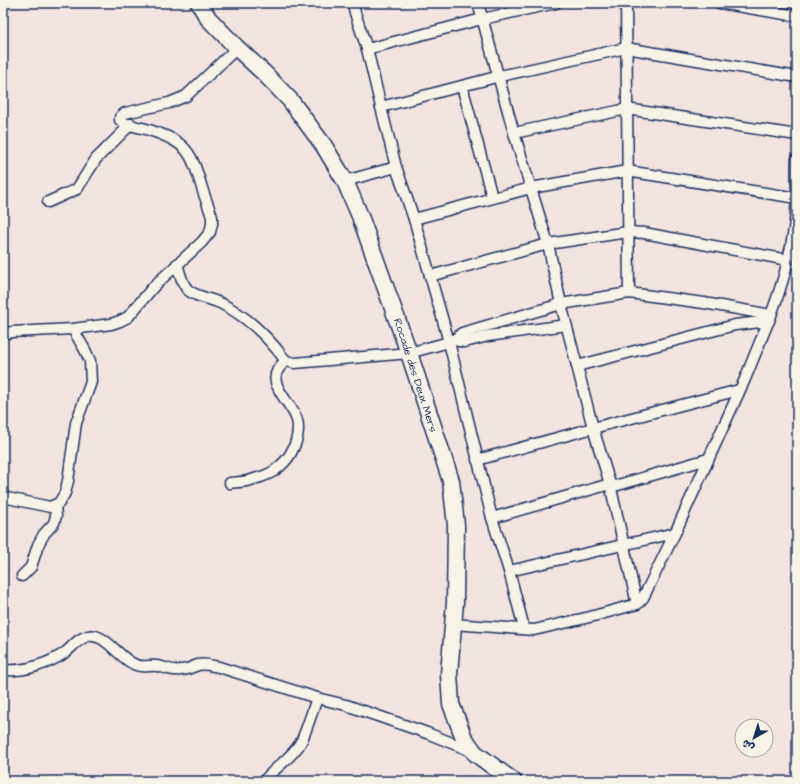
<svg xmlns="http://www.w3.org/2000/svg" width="800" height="784" viewBox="0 0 800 784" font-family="'Architects Daughter','Playpen Sans Arabic',sans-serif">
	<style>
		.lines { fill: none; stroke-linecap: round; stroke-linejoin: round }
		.minor-casing { stroke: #1b2f5e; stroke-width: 13 }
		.trunk-casing { stroke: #1b2f5e; stroke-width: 19 }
		.minor { stroke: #f7f3e8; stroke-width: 10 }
		.trunk { stroke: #f7f3e8; stroke-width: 16 }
		.labels { text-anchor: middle; stroke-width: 3; stroke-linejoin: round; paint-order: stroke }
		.street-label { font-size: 11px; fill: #1b2f5e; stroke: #f7f3e8 }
	</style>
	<rect width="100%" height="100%" fill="#f2e5e1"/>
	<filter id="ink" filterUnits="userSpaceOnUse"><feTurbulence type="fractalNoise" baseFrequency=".025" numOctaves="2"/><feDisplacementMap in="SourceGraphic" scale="8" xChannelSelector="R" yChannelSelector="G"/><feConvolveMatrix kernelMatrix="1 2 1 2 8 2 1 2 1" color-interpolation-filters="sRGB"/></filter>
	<g filter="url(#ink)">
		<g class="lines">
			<defs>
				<g id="minor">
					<polyline points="353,3 355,13 367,49 381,107 396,167 414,219 449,342 492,518 509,571 524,628"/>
					<polyline points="478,3 514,133 548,244 561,304 577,366 735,325 769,321"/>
					<polyline points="626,3 629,293"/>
					<polyline points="719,3 797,16"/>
					<polyline points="367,49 482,19 556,3"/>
					<polyline points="462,86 492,197"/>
					<polyline points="381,107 500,76 626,48 797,77"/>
					<polyline points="514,133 627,109 797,135"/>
					<polyline points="345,181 396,167"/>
					<polyline points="48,202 77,189 96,159 131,124"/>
					<polyline points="414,219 531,188 627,171 797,198"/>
					<path d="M177 264C180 272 181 282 187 289 194 297 215 299 224 305 249 318 269 338 286 361L295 363 409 353 449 342 454 340 462 333 561 304 629 293 704 303 771 315 745 379 675 533 643 598 637 604 590 617 534 630 453 624"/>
					<polyline points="430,276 548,244 628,232 644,233 788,260"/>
					<path d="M771 315C785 278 795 239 797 199 797 186 796 173 797 159"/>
					<path d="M3 334 12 332 73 329 111 324 120 321 128 317 155 285 202 242 210 232 212 224V217C209 207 205 198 202 188 191 151 187 142 149 130 141 127 126 126 120 120V117L125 113 169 103 186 96 237 48"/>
					<polyline points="454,340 465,342 488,336 566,325"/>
					<polyline points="577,366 593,428 610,484 637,604"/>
					<polyline points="477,460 593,428 739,390"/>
					<path d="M230 483C238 482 247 482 254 479 262 477 273 473 279 467 292 457 301 436 297 420 292 401 259 381 286 361"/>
					<polyline points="611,487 708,459"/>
					<polyline points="3,497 50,507 59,503 65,493 68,481 76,423 91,382 90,361 85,350 73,329"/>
					<polyline points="492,518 610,484"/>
					<polyline points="509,571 675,533"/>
					<polyline points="22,576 31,567 38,545 44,534 54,523 56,516 55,506"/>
					<path d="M3 670C24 672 49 664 66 652 73 646 79 638 88 636 105 632 120 660 136 665 143 668 150 665 157 666 165 667 172 672 181 670 187 670 192 667 198 665 205 663 212 666 219 667L317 698 346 705 427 733 474 752"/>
					<path d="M264 781C275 767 292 758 301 742 307 729 312 712 317 698"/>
				</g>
				<polyline id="trunk" points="199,3 208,18 237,48 264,73 290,100 324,146 345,181 360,216 409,353 451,481 456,525 455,602 449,674 451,704 464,738 475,753 513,781"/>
			</defs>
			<use href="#minor" class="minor-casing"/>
			<use href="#trunk" class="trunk-casing"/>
			<use href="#minor" class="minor"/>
			<use href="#trunk" class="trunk"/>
		</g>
	</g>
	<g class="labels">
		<g class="street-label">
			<text transform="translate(416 375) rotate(72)" y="4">Rocade des Deux Mers</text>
		</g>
	</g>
	<rect width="800" height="784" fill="none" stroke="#f7f3e8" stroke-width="16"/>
	<rect x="8" y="8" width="784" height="768" fill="none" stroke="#1b2f5e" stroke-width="1.5" filter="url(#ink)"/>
	<g transform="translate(754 738) rotate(219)"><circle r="19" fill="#f7f3e8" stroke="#9fa5b1"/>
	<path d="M0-3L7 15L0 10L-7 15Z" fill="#1b2f5e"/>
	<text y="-6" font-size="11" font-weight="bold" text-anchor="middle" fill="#1b2f5e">ش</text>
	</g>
</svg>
